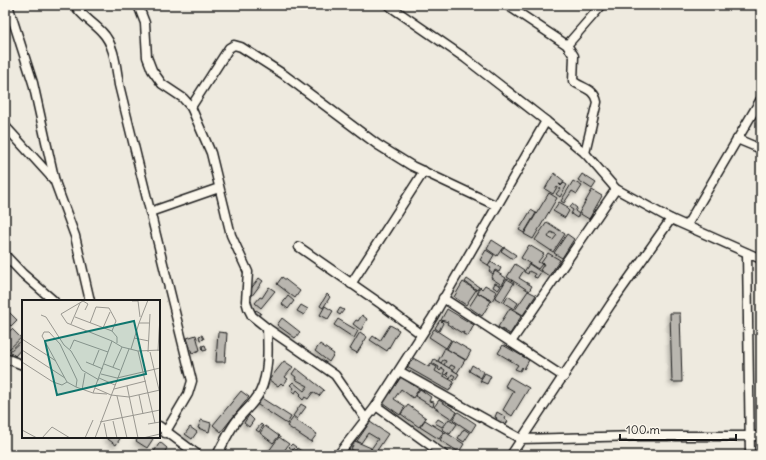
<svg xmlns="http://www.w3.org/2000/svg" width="766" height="460" viewBox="0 0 766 460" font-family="Delius,sans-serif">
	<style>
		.building { fill: #b9b6af; stroke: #1c1c1c; fill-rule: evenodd; filter: url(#shadow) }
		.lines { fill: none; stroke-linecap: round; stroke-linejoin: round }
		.minor-casing { stroke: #1c1c1c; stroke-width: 11 }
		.minor { stroke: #fbf7ec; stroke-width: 8 }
		.inset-road { fill: none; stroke: #9a9891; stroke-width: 1 }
		.view { fill: #0f766e; fill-opacity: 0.15; stroke: #0f766e; stroke-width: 2 }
		.inset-edge { fill: none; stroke: #1c1c1c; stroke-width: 2 }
	</style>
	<defs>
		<filter id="shadow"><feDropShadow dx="-2.5" dy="2.5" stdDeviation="2" flood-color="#0004"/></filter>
	</defs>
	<rect width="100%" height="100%" fill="#eeeadf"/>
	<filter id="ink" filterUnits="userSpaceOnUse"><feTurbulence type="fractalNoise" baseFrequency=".025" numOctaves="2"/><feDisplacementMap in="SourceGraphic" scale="8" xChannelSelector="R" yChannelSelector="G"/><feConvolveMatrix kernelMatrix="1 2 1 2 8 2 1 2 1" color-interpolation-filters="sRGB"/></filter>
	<g filter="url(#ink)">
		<g class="building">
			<polygon points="554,173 564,181 562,185 559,184 561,186 564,183 567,185 560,197 556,194 560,189 557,187 553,194 545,189"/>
			<polygon points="582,174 596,183 592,189 578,180"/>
			<polygon points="573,181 582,186 577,194 572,191 564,203 561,201"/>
			<polygon points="592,190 602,196 589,219 579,213"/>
			<polygon points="549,193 557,198 533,239 524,234"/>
			<polygon points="559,202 568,207 567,209 569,211 565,218 553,211"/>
			<polygon points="572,204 577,208 575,211 579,214 577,218 571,214 573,210 570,208"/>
			<polygon points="531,210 536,213 524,233 519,230"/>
			<path d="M547 222 565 234 553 252 535 240ZM551 232 557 235 553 240 548 237Z"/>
			<polygon points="567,234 574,239 562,258 554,253"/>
			<polygon points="492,240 503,247 497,256 487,249"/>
			<polygon points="529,245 544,254 538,262 542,264 538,269 521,258"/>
			<polygon points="504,247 516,255 513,259 501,251"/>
			<polygon points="486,250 494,255 488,265 480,260"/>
			<polygon points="548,253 560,260 549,276 540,270 544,264 541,263"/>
			<polygon points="491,262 501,268 499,272 495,270 493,274 489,271 491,268 488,266"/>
			<polygon points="515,264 524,270 519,278 532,286 529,291 507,277"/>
			<polygon points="529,264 541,272 537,278 534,277 535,274 529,271 528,274 524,272"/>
			<polygon points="495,271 506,278 502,285 491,278"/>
			<polygon points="282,277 300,291 295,298 277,284"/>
			<polygon points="259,278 263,281 251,297 247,294"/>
			<polygon points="467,279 479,287 477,290 465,282"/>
			<polygon points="507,279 514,283 502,302 495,298"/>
			<polygon points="463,282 476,290 466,305 454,297"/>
			<polygon points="495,283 501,286 498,290 493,287"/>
			<polygon points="485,285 497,292 492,301 477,292 480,287 482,289"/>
			<polygon points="269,287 275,291 261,308 255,303 260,297 262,298"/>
			<polygon points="528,291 536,295 523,315 515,310"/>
			<polygon points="478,293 491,301 482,316 469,307"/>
			<polygon points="327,294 330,297 323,308 320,306"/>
			<polygon points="288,296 294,301 288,309 282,304"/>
			<polygon points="508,296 518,303 514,309 504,303"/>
			<polygon points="301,305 308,309 304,315 297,311"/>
			<polygon points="325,306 333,311 328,319 320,315"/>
			<polygon points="5,308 17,320 11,326 5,320"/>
			<polygon points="340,308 344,310 340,315 337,313"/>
			<polygon points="510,308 522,315 510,334 498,327"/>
			<polygon points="447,309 474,325 468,336 463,334 464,332 462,333 447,324 448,322 441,320"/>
			<polygon points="256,310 261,313 258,317 253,314"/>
			<polygon points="670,313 680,313 682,382 672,382"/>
			<polygon points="362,315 367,319 361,330 353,324 356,320 358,321"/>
			<polygon points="282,318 300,332 295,338 277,325"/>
			<polygon points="338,319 358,331 354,338 334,325"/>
			<polygon points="440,320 443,323 439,331 435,328"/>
			<polygon points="390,325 399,330 387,351 370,340 373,336 380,341"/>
			<polygon points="12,329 21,338 9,349 5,345 5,335"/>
			<polygon points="434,329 451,340 446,348 429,337"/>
			<polygon points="218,332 227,333 225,362 216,362"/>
			<polygon points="360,332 367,337 357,353 350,349"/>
			<polygon points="196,335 200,350 192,353 187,338"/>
			<polygon points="202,335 204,339 200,340 199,336"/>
			<polygon points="22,340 23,347 15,356 10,351"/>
			<polygon points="452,340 471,351 466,360 447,349"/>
			<polygon points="320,344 334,354 329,362 315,351"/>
			<polygon points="205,345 207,350 203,351 202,346"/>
			<polygon points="503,345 529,360 524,369 522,367 520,371 515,369 518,365 498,353"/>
			<polygon points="445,348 465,360 457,373 453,370 455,367 451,365 449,368 444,365 446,361 443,360 441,363 438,361"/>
			<polygon points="413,358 429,367 431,364 437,367 435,371 454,382 449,391 407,367"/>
			<polygon points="434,359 459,374 455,380 453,379 455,376 452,374 450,378 447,375 448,372 445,375 443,374 445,370 442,368 440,371 438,369 439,367 432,363"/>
			<polygon points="284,361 293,367 285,377 288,379 283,385 281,383 278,386 269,380"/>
			<polygon points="472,365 484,372 481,378 469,371"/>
			<polygon points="296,368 324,390 319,396 313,392 308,399 305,397 303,400 299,396 301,394 297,390 295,393 292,391 294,388 290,385 293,382 304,391 308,386 295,379 296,377 292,374"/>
			<polygon points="485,373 491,376 487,384 480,381"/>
			<polygon points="401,377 419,389 413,398 401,389 394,399 405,406 400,415 383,403"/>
			<polygon points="510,377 529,388 512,416 503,410 514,391 505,386"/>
			<polygon points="420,389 431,397 429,401 434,402 433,407 415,396"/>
			<polygon points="241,391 249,397 221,432 213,425"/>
			<polygon points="260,397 291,417 287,424 255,403"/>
			<polygon points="439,400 457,412 452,419 434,407"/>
			<polygon points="301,404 306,407 297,419 293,416"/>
			<polygon points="408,405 426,418 419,427 401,414"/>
			<polygon points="458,412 476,424 471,432 453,420"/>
			<polygon points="497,412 506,417 505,419 508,421 505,426 495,421 497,418 495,417"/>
			<polygon points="249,415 254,420 249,427 244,423"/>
			<polygon points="293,418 317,434 311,442 287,426"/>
			<polygon points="438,419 445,423 442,427 435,423"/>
			<polygon points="449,419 457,424 450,434 442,429"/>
			<polygon points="201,420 211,423 209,432 198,428"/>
			<polygon points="425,420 444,432 439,439 420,427"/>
			<polygon points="370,422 388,434 376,452 371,449 378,439 368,433 361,443 357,441"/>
			<polygon points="261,424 263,426 259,432 256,430"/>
			<polygon points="265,426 279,436 273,443 260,433"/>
			<polygon points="190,427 197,432 192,439 185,434"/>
			<polygon points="464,429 470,433 464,442 458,438"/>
			<polygon points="445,432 464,444 459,452 440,440"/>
			<polygon points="105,437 121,437 116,445"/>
			<polygon points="139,437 150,437 153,439 147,448 136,441"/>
			<polygon points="279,437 289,444 281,455 266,455"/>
			<polygon points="355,441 371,448 370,450 378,455 362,455 351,449"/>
			<polygon points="160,442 167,448 163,455 152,455"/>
			<polygon points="292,444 296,447 293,450 289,447"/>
			<polygon points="297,448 303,452 301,455 295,451"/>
			<polygon points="344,448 348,449 358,455 340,455"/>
		</g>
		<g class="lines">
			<defs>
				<g id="minor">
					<polyline points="8,5 33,83 55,182 75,236 90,301"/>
					<path d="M75 5C81 16 93 22 102 32 115 45 116 68 119 85L192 381 188 394 165 433"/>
					<polyline points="138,5 145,23 147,57 152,70 162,84 183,98 191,107 211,153 231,235 248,272 246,301 248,308 252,316 267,328 335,375 365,418"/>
					<polyline points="388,5 465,58 546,121"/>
					<path d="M507 5 567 45 574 56 573 81C583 89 594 88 597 102L585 153"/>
					<polyline points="567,45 602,5"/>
					<polyline points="191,107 229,48 234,45 241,47 283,74 378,145 412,166 497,206"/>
					<polyline points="5,126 55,181"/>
					<polyline points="737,139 761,149"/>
					<polyline points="150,212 219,188"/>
					<polyline points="687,225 761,99"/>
					<polyline points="299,247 381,304 421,334"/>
					<polyline points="747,253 750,455"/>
					<polyline points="5,255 23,274 54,301"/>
					<polyline points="351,284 424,171"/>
					<polyline points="443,298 564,377"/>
					<polyline points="511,342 616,189"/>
					<polyline points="5,358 23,365"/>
					<polyline points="399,371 521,439 639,436 761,436"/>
					<polyline points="376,406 444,455"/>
					<polyline points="159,426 198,455"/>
					<path d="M217 455C223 444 228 433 235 423 243 412 254 404 260 392 269 373 268 348 267 328"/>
					<polyline points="338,455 376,406 433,317 546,121 585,153 616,189 671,219 761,259"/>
					<polyline points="511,455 611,304 671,219"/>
				</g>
			</defs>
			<use href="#minor" class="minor-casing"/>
			<use href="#minor" class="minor"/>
		</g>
	</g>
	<g transform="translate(22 300)">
		<rect width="138" height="138" fill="#eeeadf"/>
		<path class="inset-road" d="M126 0 117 23H127M110 1H116L118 17M63 10 66 4 61 1 39 14 45 23 90 41M19 15 24 17 42 45 49 51 60 70 77 80M53 17 90 31 95 37V43M68 23 74 7 87 8 94 21 90 31M49 24 58 3M81 28 88 12M137 32 138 18M112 38 127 41M0 39 34 61M48 49 52 40 86 52M109 49 117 23M0 50 43 78M116 51 133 123M136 51 137 32M126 52 128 14M128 52 138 94M0 62 31 82 40 85 45 82M64 62 81 69M82 64 98 70M71 65 77 50M91 67 100 47M79 74 95 78 138 68M77 78 93 85M105 86 116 138M54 87 55 80 38 44 27 32H22L20 36 45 82 54 87 71 93M73 88 89 95 107 97 138 90M92 89 124 81M60 90 63 73M85 94 71 93 90 41 100 47 116 51 138 50M117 95 121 114M95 96 105 138M91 121 95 138M78 122 138 110M82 123 85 138M126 124 138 122M0 130 15 138M20 138 30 127 48 138M63 138 71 120M73 138 107 49M121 138 138 134"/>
		<path class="view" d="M112 21 124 74 35 95 23 41Z"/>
		<rect width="138" height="138" class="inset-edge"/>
	</g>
	<rect width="766" height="460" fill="none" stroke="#fbf7ec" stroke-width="20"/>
	<rect x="10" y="10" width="746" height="440" fill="none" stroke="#1c1c1c" stroke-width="1.5" filter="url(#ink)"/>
	<path d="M620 434v6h116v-6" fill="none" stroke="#1c1c1c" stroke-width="2"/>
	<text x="626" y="434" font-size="12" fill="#1c1c1c" stroke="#fbf7ec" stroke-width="3" paint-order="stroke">100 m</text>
</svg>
